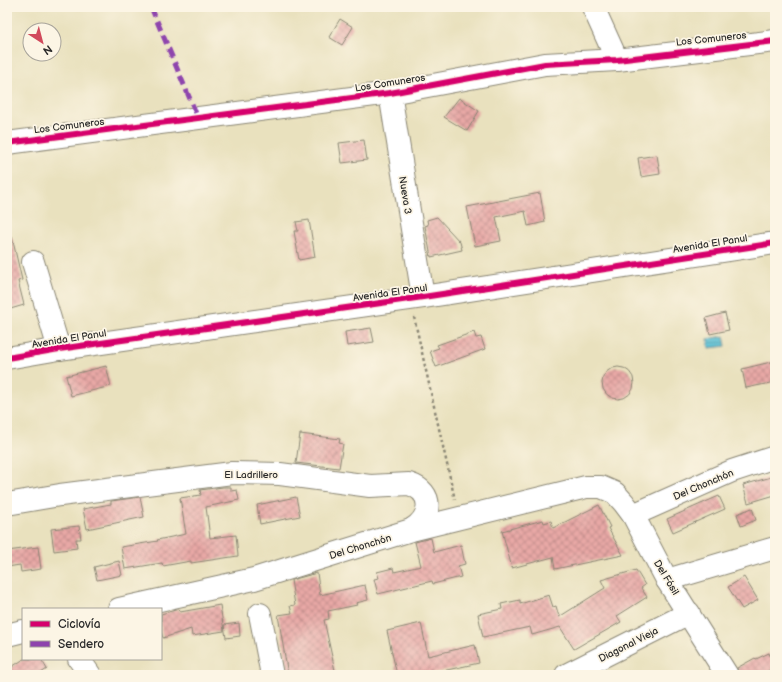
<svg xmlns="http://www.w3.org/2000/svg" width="782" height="682" viewBox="0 0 782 682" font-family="'Balsamiq Sans',sans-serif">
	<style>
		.water { fill: url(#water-rules); stroke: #40747f }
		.building { fill: url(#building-cross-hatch) }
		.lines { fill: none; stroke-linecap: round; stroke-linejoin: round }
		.minor-casing { stroke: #8a8674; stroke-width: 24 }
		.path { stroke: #8a8674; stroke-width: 2.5; stroke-dasharray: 3 3; stroke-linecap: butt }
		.minor { stroke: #fff; stroke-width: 22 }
		.quiet { stroke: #8e44ad; stroke-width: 5; stroke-dasharray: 10 5; stroke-linecap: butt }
		.cycleway-casing { stroke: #fcf5e5; stroke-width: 8 }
		.cycleway { stroke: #d6006c; stroke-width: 6 }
		.labels { text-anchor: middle; stroke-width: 3.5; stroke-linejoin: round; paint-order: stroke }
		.street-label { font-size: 10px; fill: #2b2b2b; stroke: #fcf5e5 }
	</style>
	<defs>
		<pattern id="water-rules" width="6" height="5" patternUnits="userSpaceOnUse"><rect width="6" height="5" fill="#56bdd3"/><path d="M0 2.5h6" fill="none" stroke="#479aab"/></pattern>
		<pattern id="building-cross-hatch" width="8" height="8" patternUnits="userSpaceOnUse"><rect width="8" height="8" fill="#e8a8a6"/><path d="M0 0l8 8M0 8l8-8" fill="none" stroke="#bc8987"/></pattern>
	</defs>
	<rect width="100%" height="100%" fill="#fcf5e5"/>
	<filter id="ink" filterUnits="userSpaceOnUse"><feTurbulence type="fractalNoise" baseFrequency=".025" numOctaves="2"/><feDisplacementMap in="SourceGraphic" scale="8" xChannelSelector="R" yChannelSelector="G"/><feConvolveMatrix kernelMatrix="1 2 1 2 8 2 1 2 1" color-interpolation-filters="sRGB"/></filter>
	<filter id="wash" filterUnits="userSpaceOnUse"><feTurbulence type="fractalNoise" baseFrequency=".012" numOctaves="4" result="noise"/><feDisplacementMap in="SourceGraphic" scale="16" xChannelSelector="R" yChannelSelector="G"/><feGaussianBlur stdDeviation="0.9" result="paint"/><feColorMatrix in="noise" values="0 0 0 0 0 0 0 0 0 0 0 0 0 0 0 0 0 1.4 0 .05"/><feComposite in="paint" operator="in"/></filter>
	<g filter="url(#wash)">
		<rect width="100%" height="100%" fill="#e9e1be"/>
		<polygon class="water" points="724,336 726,346 709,348 708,339"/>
		<g id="blocks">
			<g class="building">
				<polygon points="340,19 353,27 342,45 329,37"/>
				<polygon points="459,98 479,111 467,131 444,117"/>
				<polygon points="364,140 367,160 342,163 339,143"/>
				<polygon points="657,155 660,174 641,177 638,158"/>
				<polygon points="540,193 545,222 528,226 525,211 496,217 501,241 475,246 467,207"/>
				<polygon points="437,217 460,242 462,250 431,257 425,226 428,225 427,220"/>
				<polygon points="309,220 315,257 299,260 294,231 298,231 296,222"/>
				<polygon points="12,237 22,280 18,281 24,305 7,310 7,238"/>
				<polygon points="725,313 729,330 710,334 706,318"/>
				<polygon points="371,328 374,342 347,346 345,332"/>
				<polygon points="474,332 476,338 481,337 485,349 436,367 430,351 439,348 437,345"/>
				<polygon points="775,361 775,382 746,388 742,369"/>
				<polygon points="106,366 111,386 71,396 66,376"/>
				<circle cx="618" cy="383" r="16"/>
				<polygon points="300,434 340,439 339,443 343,444 339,468 296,463"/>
				<polygon points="775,476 775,495 748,503 743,485"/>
				<polygon points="223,487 231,487 231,491 237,490 239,500 206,507 210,538 236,535 238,556 191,563 191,561 163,566 162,563 125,569 121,547 158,541 157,540 186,534 180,498 201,495 200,490"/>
				<polygon points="719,496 725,509 673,532 667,519"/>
				<polygon points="140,497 144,517 87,529 83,509 111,504 111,501"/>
				<polygon points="296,497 300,516 260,524 257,505"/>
				<polygon points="599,505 610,527 608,528 623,555 555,569 553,557 512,568 502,531 543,520 544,523 551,521 553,528"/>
				<polygon points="752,508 756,520 741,526 737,514"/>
				<polygon points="79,526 81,539 76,539 77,548 54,551 51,529"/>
				<polygon points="431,538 434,552 461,545 465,564 458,566 461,577 433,584 432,581 378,594 374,579 379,578 377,572 393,568 394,572 421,566 415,542"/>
				<polygon points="38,547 41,569 21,572 20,565 7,567 7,551"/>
				<polygon points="119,561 122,575 97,580 94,567"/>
				<polygon points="636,570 645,585 641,588 647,597 617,616 621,622 574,649 560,627 532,635 530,627 483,637 478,614 502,609 501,604 520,600 520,604 549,595 553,607 556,606 559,617 605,588 601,580"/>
				<polygon points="317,573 320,595 365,585 368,600 356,603 357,605 328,611 329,619 324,620 336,675 288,675 278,615 292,613 290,606 295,605 291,580"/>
				<polygon points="744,577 758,600 742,609 728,587"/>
				<polygon points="220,605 224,631 192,636 191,629 163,638 161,631 161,614 179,609 180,612"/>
				<polygon points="239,623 240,636 226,638 224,625"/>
				<polygon points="421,623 428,656 475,645 479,663 424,675 397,675 387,631"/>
				<polygon points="769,653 775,668 759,675 739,675 737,668 755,658 756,659"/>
				<polygon points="24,659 41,659 47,669 38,675 7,675 7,670"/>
			</g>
		</g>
	</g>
	<g filter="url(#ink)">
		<use href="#blocks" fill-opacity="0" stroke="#8a8674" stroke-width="1"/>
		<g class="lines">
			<defs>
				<g id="minor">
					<polyline points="593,7 617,60"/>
					<polyline points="390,93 423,297"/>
					<polyline points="7,143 390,93 545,64 617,60 775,41"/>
					<polyline points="33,262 59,349"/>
					<polyline points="7,358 59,349 423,297 775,243"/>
					<path d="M7 504 60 495 232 473 280 474 370 486 409 484C435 492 432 518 411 530"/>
					<polyline points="633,515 732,471 775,457"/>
					<polyline points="667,580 775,548"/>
					<polyline points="119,609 254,579 411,530 586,487 601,487 615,493 624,503 633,515 667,580 727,675"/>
					<polyline points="260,614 272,675"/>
					<polyline points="7,635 23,631"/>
					<polyline points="79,659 90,675"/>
					<polyline points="566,675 689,613"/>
				</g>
			</defs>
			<use href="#minor" class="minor-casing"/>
			<polyline class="path" points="414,317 455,500"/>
			<use href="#minor" class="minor"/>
			<polyline class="quiet" points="151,7 198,118"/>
			<defs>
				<g id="cycleway">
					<polyline points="7,143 390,93 545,64 617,60 775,41"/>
					<polyline points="7,358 59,349 423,297 775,243"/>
				</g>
			</defs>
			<use href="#cycleway" class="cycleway-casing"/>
			<use href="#cycleway" class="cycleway"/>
		</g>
	</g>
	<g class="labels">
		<g class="street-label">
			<text transform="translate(711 38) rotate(-6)" y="4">Los Comuneros</text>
			<text transform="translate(390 82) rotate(-9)" y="4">Los Comuneros</text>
			<text transform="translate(69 125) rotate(-7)" y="4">Los Comuneros</text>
			<text transform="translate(406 195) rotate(81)" y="4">Nueva 3</text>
			<text transform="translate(710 243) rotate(-9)" y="4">Avenida El Panul</text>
			<text transform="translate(390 292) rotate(-8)" y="4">Avenida El Panul</text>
			<text transform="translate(69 338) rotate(-9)" y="4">Avenida El Panul</text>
			<text x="251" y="478">El Ladrillero</text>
			<text transform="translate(703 484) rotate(-23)" y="4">Del Chonchón</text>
			<text transform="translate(360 546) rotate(-17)" y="4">Del Chonchón</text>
			<text transform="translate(667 577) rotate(59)" y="4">Del Fósil</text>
			<text transform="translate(628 644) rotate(-27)" y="4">Diagonal Vieja</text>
		</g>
	</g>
	<rect width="782" height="682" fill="none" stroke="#fcf5e5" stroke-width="24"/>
	<rect x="22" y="608" width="140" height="52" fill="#fcf5e5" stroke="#a8a49b"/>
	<rect x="30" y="621" width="20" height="6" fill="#d6006c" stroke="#a8a49b"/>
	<text x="58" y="628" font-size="12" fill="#2b2b2b">Ciclovía</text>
	<rect x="30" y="641" width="20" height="6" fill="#8e44ad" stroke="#a8a49b"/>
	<text x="58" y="648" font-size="12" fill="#2b2b2b">Sendero</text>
	<g transform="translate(42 42) rotate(144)"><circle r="19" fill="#fcf5e5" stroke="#a8a49b"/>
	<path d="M0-3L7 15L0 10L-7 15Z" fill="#d1495b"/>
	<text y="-6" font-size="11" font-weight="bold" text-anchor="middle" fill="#2b2b2b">N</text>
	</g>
</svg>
